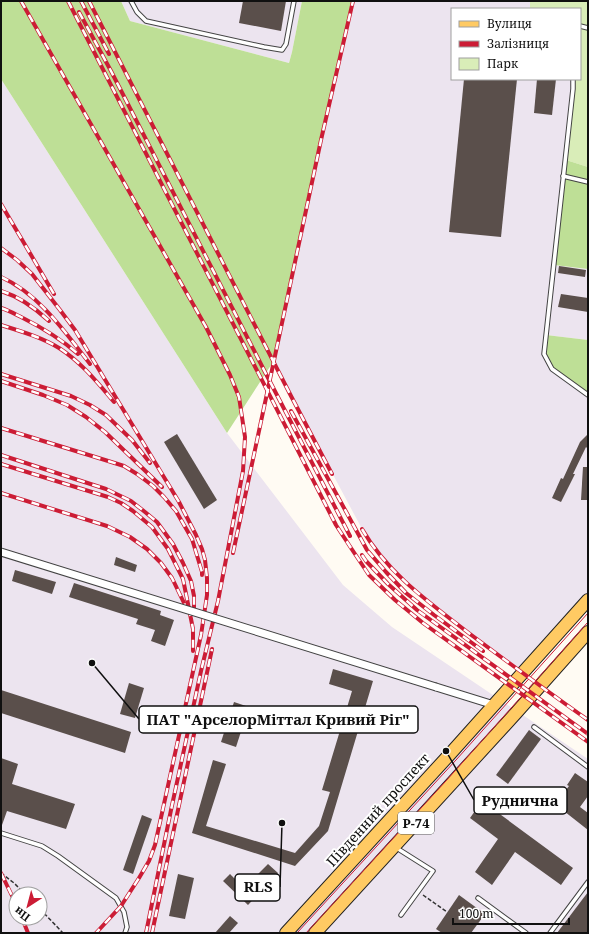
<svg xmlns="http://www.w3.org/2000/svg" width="589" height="934" viewBox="0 0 589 934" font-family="'Noto Serif',serif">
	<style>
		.industrial { fill: #ece4ef; fill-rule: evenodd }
		.green { fill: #d9edb8 }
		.forest { fill: #bedf96 }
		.building { fill: #5a4f4b }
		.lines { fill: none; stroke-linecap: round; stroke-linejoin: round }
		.service-casing { stroke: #434343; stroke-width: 5.5 }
		.minor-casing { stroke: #434343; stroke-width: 9 }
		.primary-casing { stroke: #212121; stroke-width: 14 }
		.path { stroke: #323232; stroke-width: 1.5; stroke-dasharray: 4 2; stroke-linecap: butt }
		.service { stroke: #fff; stroke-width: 3.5 }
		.minor { stroke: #fff; stroke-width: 7 }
		.primary { stroke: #ffca63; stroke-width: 12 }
		.tram { stroke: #cc1c35; stroke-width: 1 }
		.rail-casing { stroke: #cc1c35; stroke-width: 4 }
		.rail { stroke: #fff; stroke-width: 2.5; stroke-dasharray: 8; stroke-linecap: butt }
		.minor-bridge-casing { stroke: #434343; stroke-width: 9; stroke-linecap: butt }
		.minor-bridge { stroke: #fff; stroke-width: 7 }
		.labels { text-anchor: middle; stroke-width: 4; stroke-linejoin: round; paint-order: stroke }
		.shield { fill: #fff; stroke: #585858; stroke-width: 1 }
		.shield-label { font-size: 13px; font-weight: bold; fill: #101010 }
		.street-label { font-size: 14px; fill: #101010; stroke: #fff }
		.leader { fill: none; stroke: #101010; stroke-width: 1.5 }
		.callout-dot { fill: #101010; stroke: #fff; stroke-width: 1.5 }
		.callout { fill: #fff; stroke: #101010; stroke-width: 1.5 }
		.callout-label { font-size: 15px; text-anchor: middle; font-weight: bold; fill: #101010 }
	</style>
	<rect width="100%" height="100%" fill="#fffbf3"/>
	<g class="industrial">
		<polygon points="121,1 302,1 292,52 289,63 130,21"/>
		<polygon points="353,1 530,1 530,9 452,9 452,79 573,79 554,265 588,269 588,340 546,335 588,395 588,600 523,673 438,609 407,584 385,562 367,538 354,514 273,362 321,140"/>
		<path d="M1 79 227 433 343 585 392 627 588 759V933H1ZM16 894H40V918H16Z"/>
	</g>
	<polygon class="green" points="530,1 588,1 588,167 566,160 573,79 580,79 580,9 530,9"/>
	<g class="forest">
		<polygon points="1,1 121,1 130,21 289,63 292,52 302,1 353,1 321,140 273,362 227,433 1,79"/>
		<polygon points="566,160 588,167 588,269 554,265"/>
		<polygon points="546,335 588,340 588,395 552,369 544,354"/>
	</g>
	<g class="building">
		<polygon points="243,1 286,1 281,31 239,23"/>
		<polygon points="464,79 517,79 501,237 449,232"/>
		<polygon points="537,79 556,79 552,115 534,113"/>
		<polygon points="559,266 586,270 585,277 558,273"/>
		<polygon points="561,294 588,298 588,312 558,307"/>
		<polygon points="177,434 217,500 204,509 164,442"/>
		<polygon points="588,434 588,449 586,447 573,474 575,474 561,502 552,498 561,478 563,479 580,442"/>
		<polygon points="583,467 588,467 588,500 581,500"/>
		<polygon points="116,557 137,565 135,572 114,565"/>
		<polygon points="15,570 56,582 52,594 12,581"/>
		<polygon points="74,583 161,611 160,615 174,620 165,646 151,641 155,630 136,624 138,619 69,597"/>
		<polygon points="333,669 373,681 328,831 295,866 192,833 213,760 226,764 206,826 295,853 319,826 330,792 322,790 352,691 329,684"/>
		<polygon points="129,683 144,688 135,718 120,714"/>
		<polygon points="1,690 131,732 125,753 1,713"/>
		<polygon points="234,702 249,707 236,747 221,742"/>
		<polygon points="529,730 541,739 508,784 496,775"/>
		<polygon points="1,758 18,764 12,784 75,804 66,829 7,811 2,825 1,825"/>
		<polygon points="575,773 588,782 588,796 580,807 588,813 588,830 555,804 569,786 567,785"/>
		<polygon points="482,801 573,868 561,885 515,852 492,885 475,872 498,839 470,818"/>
		<polygon points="142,815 152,819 133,874 123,870"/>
		<polygon points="268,864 278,873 248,905 223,881 230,874 244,888"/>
		<polygon points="178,874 194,878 185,919 169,916"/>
		<polygon points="588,892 588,933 557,933"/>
		<polygon points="459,895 485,914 471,933 442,933 436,929"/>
		<polygon points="230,916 238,923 229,933 215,933"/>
	</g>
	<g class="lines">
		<defs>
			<g id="service">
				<polyline points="131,1 137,12 146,21 264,47 282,50 286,44 294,1"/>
				<polyline points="580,26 588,28"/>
				<polyline points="573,79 573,89 544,354 552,369 588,395"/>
				<polyline points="563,176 588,182"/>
				<polyline points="534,727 588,767"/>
				<polyline points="1,833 42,846 58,856 116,898 124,912 127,927 125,933"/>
				<polyline points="395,847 433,871 401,915"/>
				<polyline points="478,898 526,933"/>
				<polyline points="550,933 588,882"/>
			</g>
			<polyline id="minor" points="436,687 494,705"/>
			<g id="primary">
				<polyline points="286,933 450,754 588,600"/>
				<polyline points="315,933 516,713 588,632"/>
			</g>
		</defs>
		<use href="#service" class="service-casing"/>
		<use href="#minor" class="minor-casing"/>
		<use href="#primary" class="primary-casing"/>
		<g class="path">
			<polyline points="1,873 14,883 25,894"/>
			<polyline points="423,895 447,912"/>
			<polyline points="40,909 63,933"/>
		</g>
		<use href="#service" class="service"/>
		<use href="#minor" class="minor"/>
		<use href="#primary" class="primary"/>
		<g class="tram">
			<polyline points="297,933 456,760 588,613"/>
			<polyline points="306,933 445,782 588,622"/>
		</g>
		<defs>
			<g id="rail">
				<polyline points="21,1 206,327 230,375 239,397 245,437 243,471 218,601 201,671 171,810 146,933"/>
				<polyline points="68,1 336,525 351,548 369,575 395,600 423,623 588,742"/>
				<polyline points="81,1 109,54"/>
				<polyline points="89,1 291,396 332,474"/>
				<polyline points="79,12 111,71 265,372 350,536"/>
				<polyline points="1,204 54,294"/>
				<polyline points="1,248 17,260 32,274 60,310 75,330 179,502 196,535 202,549 205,560 207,578 207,595 201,635 155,845 149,861 139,878 121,906 96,933"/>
				<path d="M1 277C39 294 65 332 90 364"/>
				<path d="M1 291C20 297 35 308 49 321"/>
				<path d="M1 308C8 310 15 314 21 317 41 327 61 339 78 354"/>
				<path d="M1 325C20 331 41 337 59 348 81 362 97 382 114 402"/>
				<polyline points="1,374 71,396 90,405 106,415 132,440 150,463"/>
				<polyline points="1,381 43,395 67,405 86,417 105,432 162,487"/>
				<polyline points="291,411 367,550 386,572 406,593 434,615 483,651"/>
				<polyline points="1,428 105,460 124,466 137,474 153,486 164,497 176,511 192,539 202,572 202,575"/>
				<polyline points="1,455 106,489 131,501 145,512 157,522 173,544 183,563 191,581 194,596 194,609"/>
				<polyline points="1,464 108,497 121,503 133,511 152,527 168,549 183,579 193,629 193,651"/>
				<polyline points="1,493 107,526 130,537 147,549 161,563 172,578 185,605"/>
				<path d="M362 529C388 574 430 603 470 634 509 663 548 692 588 720"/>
				<polyline points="233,553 321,140 353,1"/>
				<polyline points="362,555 366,561 388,584 417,610 588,734"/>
				<polyline points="1,873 16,904"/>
				<polyline points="22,918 28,933"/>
				<polyline points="152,933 212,649"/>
			</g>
		</defs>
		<use href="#rail" class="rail-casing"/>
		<use href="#rail" class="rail"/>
		<defs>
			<polyline id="minor-bridge" points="1,552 436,687"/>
		</defs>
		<use href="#minor-bridge" class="minor-bridge-casing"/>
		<use href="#minor-bridge" class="minor-bridge"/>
	</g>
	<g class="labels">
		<rect class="shield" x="398" y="812" width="36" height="22" rx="3"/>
		<g class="shield-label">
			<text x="416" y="828">Р-74</text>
		</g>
		<g class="street-label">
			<text transform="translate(378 810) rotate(-48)" y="5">Південний проспект</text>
		</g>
	</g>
	<path class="leader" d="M92 663L139 719M446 751L474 800M282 823L280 887"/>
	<g class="callout-dot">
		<circle cx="92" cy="663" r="4"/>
		<circle cx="446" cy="751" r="4"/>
		<circle cx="282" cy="823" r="4"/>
	</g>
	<g class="callout">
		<rect x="139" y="706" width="279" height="27" rx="4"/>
		<rect x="474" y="787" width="93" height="27" rx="4"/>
		<rect x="235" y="874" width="45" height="27" rx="4"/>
	</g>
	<g class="callout-label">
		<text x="278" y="725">ПАТ "АрселорМіттал Кривий Ріг"</text>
		<text x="520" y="806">Руднична</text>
		<text x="258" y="892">RLS</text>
	</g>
	<rect width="589" height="934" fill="none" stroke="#101010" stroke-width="4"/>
	<rect x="451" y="8" width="130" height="72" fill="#ffffff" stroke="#9f9f9f"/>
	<rect x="459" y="21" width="20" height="6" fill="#ffca63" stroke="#9f9f9f"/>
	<text x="487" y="28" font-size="12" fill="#101010">Вулиця</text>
	<rect x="459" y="41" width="20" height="6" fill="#cc1c35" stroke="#9f9f9f"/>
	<text x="487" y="48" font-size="12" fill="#101010">Залізниця</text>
	<rect x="459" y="58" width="20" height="12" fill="#d9edb8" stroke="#9f9f9f"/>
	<text x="487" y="68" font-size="12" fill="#101010">Парк</text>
	<g transform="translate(28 906) rotate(216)"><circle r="19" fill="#ffffff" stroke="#9f9f9f"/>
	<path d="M0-3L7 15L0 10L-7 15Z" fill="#cc1c35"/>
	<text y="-6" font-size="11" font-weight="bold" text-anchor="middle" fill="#101010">Пн</text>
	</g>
	<path d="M453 918v6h116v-6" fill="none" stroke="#101010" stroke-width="2"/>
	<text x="459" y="918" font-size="12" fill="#101010" stroke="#ffffff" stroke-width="3" paint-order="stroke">100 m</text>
</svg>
